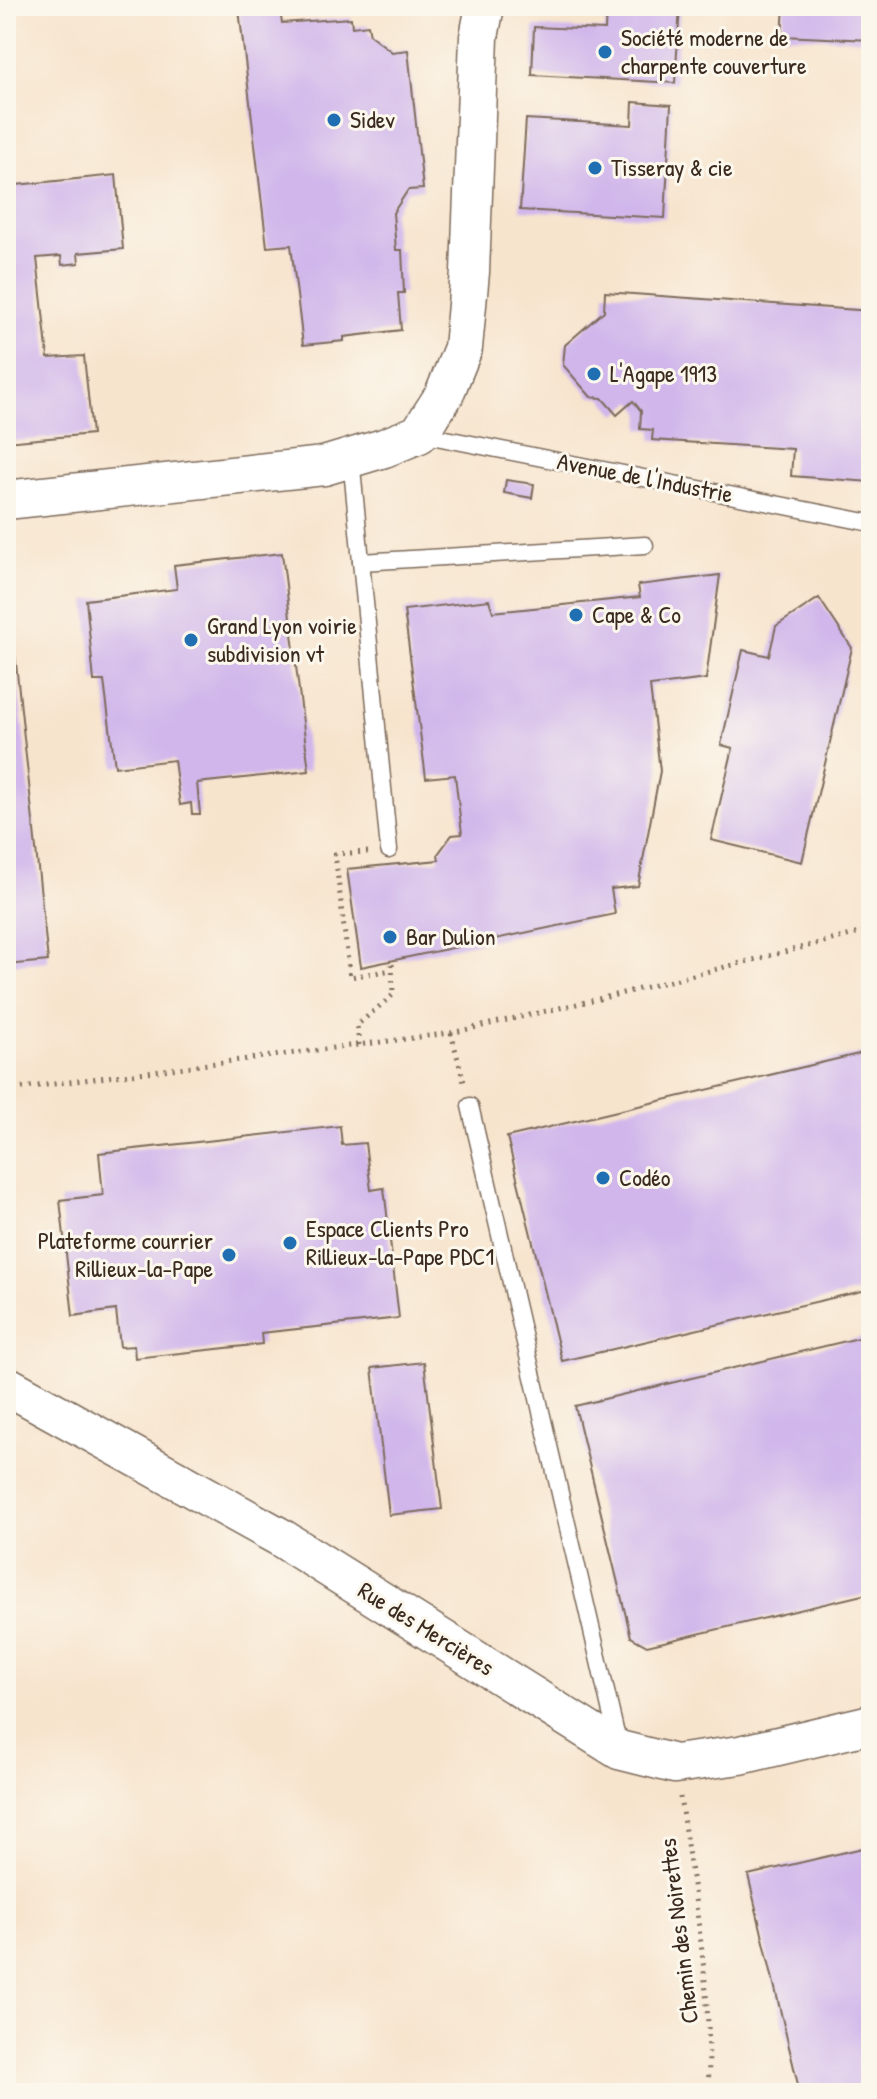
<svg xmlns="http://www.w3.org/2000/svg" width="877" height="2099" viewBox="0 0 877 2099" font-family="'Patrick Hand',sans-serif">
	<style>
		.building { fill: #d0b6eb }
		.lines { fill: none; stroke-linecap: round; stroke-linejoin: round }
		.service-casing { stroke: #7d6b5b; stroke-width: 19 }
		.tertiary-casing { stroke: #7d6b5b; stroke-width: 41 }
		.path { stroke: #7d6b5b; stroke-width: 5; stroke-dasharray: 2 6; stroke-linecap: butt }
		.service { stroke: #fff; stroke-width: 16 }
		.tertiary { stroke: #fff; stroke-width: 38 }
		.poi-dot { fill: #1f6fb2; stroke: #fbf7ec; stroke-width: 3 }
		.labels { text-anchor: middle; stroke-width: 6; stroke-linejoin: round; paint-order: stroke }
		.poi-label { font-size: 24px; fill: #3b2a1e; stroke: #fbf7ec; text-anchor: start }
		.street-label { font-size: 24px; fill: #3b2a1e; stroke: #fbf7ec }
	</style>
	<rect width="100%" height="100%" fill="#fbf7ec"/>
	<filter id="ink" filterUnits="userSpaceOnUse"><feTurbulence type="fractalNoise" baseFrequency=".0125" numOctaves="2"/><feDisplacementMap in="SourceGraphic" scale="16" xChannelSelector="R" yChannelSelector="G"/><feConvolveMatrix kernelMatrix="1 2 1 2 8 2 1 2 1" color-interpolation-filters="sRGB"/></filter>
	<filter id="wash" filterUnits="userSpaceOnUse"><feTurbulence type="fractalNoise" baseFrequency=".006" numOctaves="4" result="noise"/><feDisplacementMap in="SourceGraphic" scale="32" xChannelSelector="R" yChannelSelector="G"/><feGaussianBlur stdDeviation="1.8" result="paint"/><feColorMatrix in="noise" values="0 0 0 0 0 0 0 0 0 0 0 0 0 0 0 0 0 1.4 0 .05"/><feComposite in="paint" operator="in"/></filter>
	<g filter="url(#wash)">
		<rect width="100%" height="100%" fill="#f7e4cd"/>
		<g id="blocks">
			<g class="building">
				<polygon points="258,6 279,6 282,23 351,18 352,27 368,25 370,35 392,52 408,50 423,189 408,190 393,213 396,250 402,250 404,293 398,293 401,330 344,337 344,341 303,345 291,245 267,247 239,9"/>
				<polygon points="606,6 680,6 675,83 532,75 534,27 605,30"/>
				<polygon points="784,6 871,6 871,40 782,36"/>
				<polygon points="633,102 671,105 665,218 520,210 526,119 632,125"/>
				<polygon points="116,175 123,249 78,253 79,263 62,265 61,256 37,258 48,358 84,356 92,434 6,442 6,186"/>
				<polygon points="605,292 871,311 871,482 791,476 793,449 652,440 653,430 640,429 641,411 633,401 617,415 602,398 591,397 563,365 565,345 604,311"/>
				<polygon points="506,480 534,484 532,498 504,493"/>
				<polygon points="282,553 309,771 197,783 200,814 192,814 191,803 180,805 174,760 115,767 104,681 94,681 86,600 177,589 174,565"/>
				<polygon points="720,575 706,679 650,686 660,771 638,886 611,889 615,914 361,967 347,869 439,860 438,854 452,835 462,834 455,775 426,778 404,610 489,600 493,612 640,597 638,585"/>
				<polygon points="819,598 852,648 802,862 711,840 733,748 721,745 743,650 769,656 776,626"/>
				<polygon points="12,626 48,961 6,965 6,627"/>
				<polygon points="871,1051 871,1289 562,1361 507,1137"/>
				<polygon points="340,1126 342,1145 365,1143 371,1190 384,1188 399,1318 261,1333 262,1344 135,1358 134,1346 120,1347 116,1310 73,1316 60,1200 103,1195 99,1153"/>
				<polygon points="871,1335 871,1593 647,1646 631,1637 575,1406"/>
				<polygon points="424,1362 442,1509 389,1515 372,1368"/>
				<polygon points="871,1846 871,2093 800,2093 748,1875"/>
			</g>
		</g>
	</g>
	<g filter="url(#ink)">
		<use href="#blocks" fill-opacity="0" stroke="#7d6b5b" stroke-width="2"/>
		<g class="lines">
			<defs>
				<g id="service">
					<polyline points="421,434 871,523"/>
					<polyline points="351,458 389,850"/>
					<polyline points="361,562 645,545"/>
					<polyline points="470,1106 618,1743"/>
				</g>
				<g id="tertiary">
					<polyline points="6,500 324,466 384,448 419,434 444,395 463,348 470,272 479,37 485,6"/>
					<polyline points="6,1385 278,1536 619,1750 675,1764 740,1755 871,1724"/>
				</g>
			</defs>
			<use href="#service" class="service-casing"/>
			<use href="#tertiary" class="tertiary-casing"/>
			<g class="path">
				<polyline points="368,852 335,854 350,977 392,970"/>
				<polyline points="451,1033 465,1086"/>
				<polyline points="359,1045 357,1025 393,995 392,961"/>
				<polyline points="6,1090 451,1033 607,997 871,930"/>
				<path d="M680 1797C694 1895 713 1994 708 2093"/>
			</g>
			<use href="#service" class="service"/>
			<use href="#tertiary" class="tertiary"/>
		</g>
	</g>
	<g class="poi-dot">
		<circle cx="605" cy="52" r="8"/>
		<circle cx="334" cy="120" r="8"/>
		<circle cx="595" cy="168" r="8"/>
		<circle cx="594" cy="374" r="8"/>
		<circle cx="576" cy="615" r="8"/>
		<circle cx="191" cy="640" r="8"/>
		<circle cx="390" cy="937" r="8"/>
		<circle cx="603" cy="1178" r="8"/>
		<circle cx="290" cy="1243" r="8"/>
		<circle cx="229" cy="1255" r="8"/>
	</g>
	<g class="labels">
		<g class="poi-label">
			<text x="621" y="46">Société moderne de<tspan x="621" dy="28">charpente couverture</tspan></text>
			<text x="350" y="128">Sidev</text>
			<text x="611" y="176">Tisseray &amp; cie</text>
			<text x="610" y="382">L'Agape 1913</text>
			<text x="592" y="623">Cape &amp; Co</text>
			<text x="207" y="634">Grand Lyon voirie<tspan x="207" dy="28">subdivision vt</tspan></text>
			<text x="406" y="945">Bar Dulion</text>
			<text x="619" y="1186">Codéo</text>
			<text x="306" y="1237">Espace Clients Pro<tspan x="306" dy="28">Rillieux-la-Pape PDC1</tspan></text>
			<text x="213" y="1249" text-anchor="end">Plateforme courrier<tspan x="213" dy="28">Rillieux-la-Pape</tspan></text>
		</g>
		<g class="street-label">
			<text transform="translate(645 478) rotate(11)" y="8">Avenue de l'Industrie</text>
			<text transform="translate(426 1629) rotate(32)" y="8">Rue des Mercières</text>
			<text transform="translate(679 1931) rotate(-97)" y="8">Chemin des Noirettes</text>
		</g>
	</g>
	<rect width="877" height="2099" fill="none" stroke="#fbf7ec" stroke-width="32"/>
</svg>
